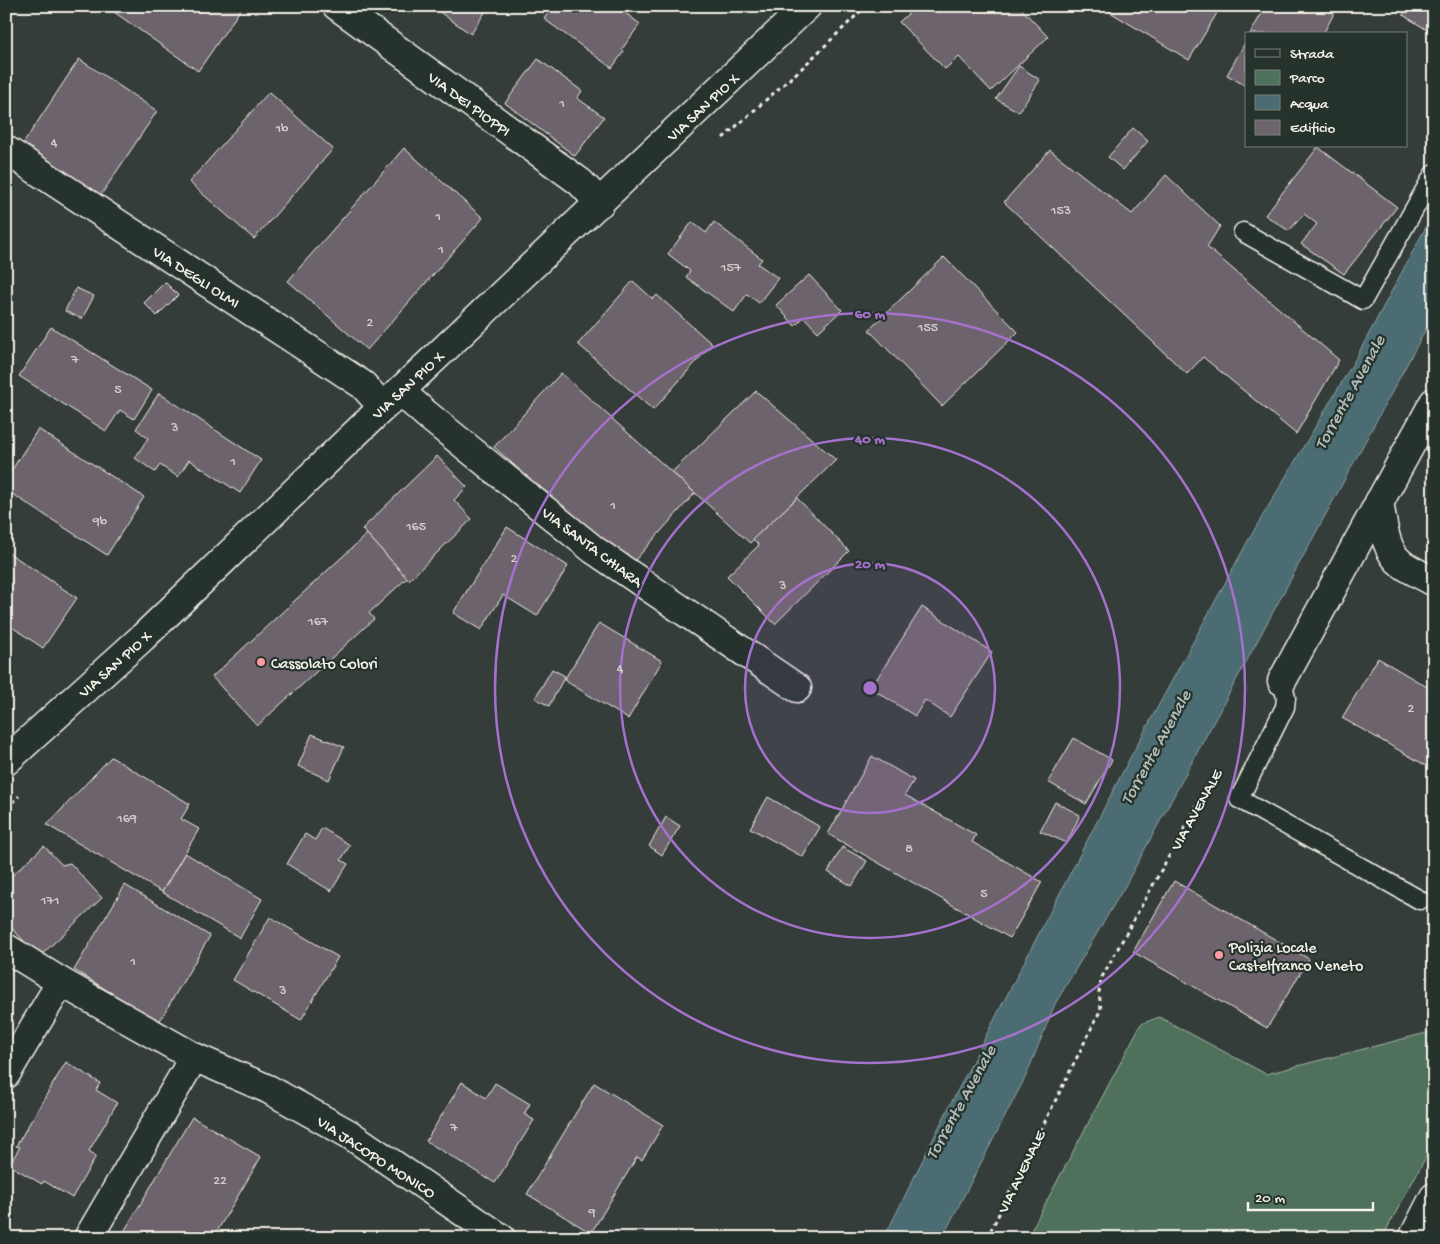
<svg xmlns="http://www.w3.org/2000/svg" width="1440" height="1244" viewBox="0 0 1440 1244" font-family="'Gochi Hand',sans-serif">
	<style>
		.green { fill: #4f715c; stroke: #a2b1a2 }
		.water { fill: #4c6c73; stroke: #8fa1a2 }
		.building { fill: #6d646c; stroke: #f4f1e8 }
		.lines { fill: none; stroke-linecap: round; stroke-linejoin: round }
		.service-casing { stroke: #f4f1e8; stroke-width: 21 }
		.minor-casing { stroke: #f4f1e8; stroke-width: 31 }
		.tertiary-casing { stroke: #f4f1e8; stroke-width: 31 }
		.path { stroke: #f4f1e8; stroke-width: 3; stroke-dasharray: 4 4; stroke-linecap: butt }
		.service { stroke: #26332d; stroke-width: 18 }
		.minor { stroke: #26332d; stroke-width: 28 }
		.tertiary { stroke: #26332d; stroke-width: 28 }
		.ring { fill: none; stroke: #a571cd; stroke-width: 2.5 }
		.poi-dot { fill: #ff9aa2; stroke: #26332d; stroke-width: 2 }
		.labels { text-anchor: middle; stroke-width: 4.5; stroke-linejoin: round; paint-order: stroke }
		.number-label { font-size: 14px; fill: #d2cec9 }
		.street-label { font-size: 16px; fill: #f4f1e8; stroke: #26332d }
		.poi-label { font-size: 16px; fill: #f4f1e8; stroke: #26332d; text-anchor: start }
		.water-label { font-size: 18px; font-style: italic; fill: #b1bcb9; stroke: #26332d }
		.centre { fill: #a571cd; stroke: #26332d; stroke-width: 2.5 }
		.ring-label { font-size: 15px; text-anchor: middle; font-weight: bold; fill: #a571cd; stroke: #26332d; stroke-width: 4.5; stroke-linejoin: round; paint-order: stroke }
	</style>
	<rect width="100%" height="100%" fill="#343d3a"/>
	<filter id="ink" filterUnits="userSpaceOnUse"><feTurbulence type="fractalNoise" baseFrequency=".02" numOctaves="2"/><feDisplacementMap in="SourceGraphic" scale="10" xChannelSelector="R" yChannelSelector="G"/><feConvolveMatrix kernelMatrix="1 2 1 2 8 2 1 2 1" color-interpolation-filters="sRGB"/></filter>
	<g filter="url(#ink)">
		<polygon class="green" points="1159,1017 1266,1074 1434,1031 1434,1142 1382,1238 1027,1238 1141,1024"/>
		<polygon class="water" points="1434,212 1434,314 1125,886 1055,1004 1026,1076 942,1238 884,1238 949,1107 1130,758 1249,539 1356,358"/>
		<g class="building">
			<polygon points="118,6 243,6 198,71 114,12"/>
			<polygon points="431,6 489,6 471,34"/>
			<polygon points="553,6 616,6 640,24 622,49 624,51 612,68 544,19"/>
			<polygon points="917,6 1019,6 1048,37 991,91 959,57 945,69 899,22"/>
			<polygon points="1107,6 1216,6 1220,8 1189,60 1105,9"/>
			<polygon points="1266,6 1338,6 1323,34 1250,34"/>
			<polygon points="1408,6 1434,6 1434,34 1403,15"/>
			<polygon points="1246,41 1246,86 1227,75"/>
			<polygon points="79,59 157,111 99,198 21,147"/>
			<polygon points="538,59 582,91 577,98 604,117 575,156 505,103"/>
			<polygon points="1019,66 1040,80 1019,112 996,99"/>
			<polygon points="269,92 333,149 254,239 189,182"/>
			<polygon points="1133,128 1148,141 1123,170 1108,157"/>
			<polygon points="1318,147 1397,207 1344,274 1301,244 1317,224 1304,214 1289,231 1265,215"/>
			<polygon points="404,148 483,218 367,350 288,281"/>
			<polygon points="1050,150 1132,214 1166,175 1220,226 1207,247 1339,360 1296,434 1203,357 1187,374 1004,202"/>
			<polygon points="692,222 706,233 714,222 762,259 758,264 778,278 759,303 747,294 734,312 686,277 690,271 668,254"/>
			<polygon points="944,257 1018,332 942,406 869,330"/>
			<polygon points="809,275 842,310 818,332 804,317 795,326 776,305"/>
			<polygon points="633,281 653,299 657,295 712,344 653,410 578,344"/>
			<polygon points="165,282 178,295 157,316 144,303"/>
			<polygon points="76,288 94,296 82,319 65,311"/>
			<polygon points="51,327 152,390 134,419 120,410 106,431 19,376"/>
			<polygon points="561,373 695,493 628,568 494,447"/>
			<polygon points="756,391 836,460 750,543 672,472"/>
			<polygon points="159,393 261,460 240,493 189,460 178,477 160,465 155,472 135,458 148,438 136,429"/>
			<polygon points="38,429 144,497 107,555 6,490 6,479"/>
			<polygon points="437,456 467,487 454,500 472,519 409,580 362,529"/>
			<polygon points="797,498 849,551 775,624 727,576 759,545 753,539"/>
			<polygon points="507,527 568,566 537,616 503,595 481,630 453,613"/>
			<polygon points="367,534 407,578 369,613 374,619 257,726 212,677"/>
			<polygon points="6,551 77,598 43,648 6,623"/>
			<polygon points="922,607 992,652 950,717 925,700 915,716 871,688"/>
			<polygon points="599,623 662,661 628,719 564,680"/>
			<polygon points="1378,658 1434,691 1434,770 1342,718"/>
			<polygon points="552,669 565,676 549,706 535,698"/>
			<polygon points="312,734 344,747 329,780 298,766"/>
			<polygon points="1074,738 1112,760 1086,804 1048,782"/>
			<polygon points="872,756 914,780 905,795 976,835 972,842 1042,882 1010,938 828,834"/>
			<polygon points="111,757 190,804 181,819 199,829 162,892 47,825"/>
			<polygon points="768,797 820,827 803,857 750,828"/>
			<polygon points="1055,802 1080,815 1067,843 1040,831"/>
			<polygon points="666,817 680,826 662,855 649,846"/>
			<polygon points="322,828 350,845 341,860 348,864 331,891 287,864 305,834 315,840"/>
			<polygon points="44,846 62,865 70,863 102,898 39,957 6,922 6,881"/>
			<polygon points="842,847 867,861 852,886 828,872"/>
			<polygon points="185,853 262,899 240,938 162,892"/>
			<polygon points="1174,881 1309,959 1267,1028 1133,952"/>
			<polygon points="125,885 210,936 159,1022 74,970"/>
			<polygon points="270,917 338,957 301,1020 233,980"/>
			<polygon points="66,1062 100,1083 96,1090 117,1103 89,1151 96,1156 72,1198 44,1181 42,1184 9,1165 20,1147 16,1146"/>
			<polygon points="462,1082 486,1098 495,1083 530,1104 524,1114 534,1120 495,1183 426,1141"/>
			<polygon points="594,1083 663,1125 642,1160 637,1157 591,1233 527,1194"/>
			<polygon points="192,1117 261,1157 213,1238 127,1238 122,1235"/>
		</g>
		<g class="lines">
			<defs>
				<g id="service">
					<polyline points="1243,232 1363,300 1434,174"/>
					<polyline points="1282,681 1286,698 1285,707 1239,799 1420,900"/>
				</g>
				<g id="minor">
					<polyline points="337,6 580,182 600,203"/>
					<polyline points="6,150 363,385 383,407"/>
					<polyline points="400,391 426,414 594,550 797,688"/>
					<path d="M1379 502C1383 522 1384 551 1402 564 1412 571 1424 576 1434 582"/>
					<polyline points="1282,681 1434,402"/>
					<polyline points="6,948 61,982 194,1057 268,1089 349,1134 501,1238"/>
					<polyline points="6,1074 61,982"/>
					<polyline points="88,1238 194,1057"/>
					<polyline points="1413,1238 1434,1197"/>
				</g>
				<polyline id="tertiary" points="6,761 143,637 383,407 807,6"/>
			</defs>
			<use href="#service" class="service-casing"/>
			<use href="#minor" class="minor-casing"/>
			<use href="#tertiary" class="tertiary-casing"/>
			<g class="path">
				<polyline points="723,138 802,68 866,6"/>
				<polyline points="6,808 19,796"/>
				<polyline points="987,1238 1101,1009 1099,992 1102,977 1210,782"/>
			</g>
			<use href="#service" class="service"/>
			<use href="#minor" class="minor"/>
			<use href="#tertiary" class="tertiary"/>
		</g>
	</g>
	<circle cx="870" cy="688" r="125" fill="#a571cd" fill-opacity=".12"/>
	<g class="ring">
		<circle cx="870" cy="688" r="125"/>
		<circle cx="870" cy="688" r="250"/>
		<circle cx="870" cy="688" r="375"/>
	</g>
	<g class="poi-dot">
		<circle cx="261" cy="662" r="5"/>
		<circle cx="1219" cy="955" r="5"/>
	</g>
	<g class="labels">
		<g class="number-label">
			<text x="562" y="107">1</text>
			<text x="282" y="132">1b</text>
			<text x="54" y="146">4</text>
			<text x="1061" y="214">153</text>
			<text x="438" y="220">1</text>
			<text x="441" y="253">1</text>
			<text x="731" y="271">157</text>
			<text x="370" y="326">2</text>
			<text x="928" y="331">155</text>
			<text x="75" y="363">7</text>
			<text x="118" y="393">5</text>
			<text x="175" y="431">3</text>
			<text x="233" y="465">1</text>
			<text x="613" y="509">1</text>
			<text x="100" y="525">9b</text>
			<text x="416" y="530">165</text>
			<text x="514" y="562">2</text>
			<text x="783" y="589">3</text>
			<text x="318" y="625">167</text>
			<text x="620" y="672">4</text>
			<text x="1411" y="712">2</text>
			<text x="127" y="822">169</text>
			<text x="909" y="852">8</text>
			<text x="984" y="897">5</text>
			<text x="50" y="904">171</text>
			<text x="133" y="965">1</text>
			<text x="283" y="994">3</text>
			<text x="454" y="1131">7</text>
			<text x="220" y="1184">22</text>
			<text x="592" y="1216">9</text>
		</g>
		<g class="street-label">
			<text transform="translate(470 103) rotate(36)" y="6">VIA DEI PIOPPI</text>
			<text transform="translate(702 106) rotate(-43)" y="6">VIA SAN PIO X</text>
			<text transform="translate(197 276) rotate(33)" y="6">VIA DEGLI OLMI</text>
			<text transform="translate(407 384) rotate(-43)" y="6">VIA SAN PIO X</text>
			<text transform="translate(593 546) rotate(37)" y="6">VIA SANTA CHIARA</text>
			<text transform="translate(114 663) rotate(-42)" y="6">VIA SAN PIO X</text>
			<text transform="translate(1195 809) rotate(-61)" y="6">VIA AVENALE</text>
			<text transform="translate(377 1156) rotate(33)" y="6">VIA JACOPO MONICO</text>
			<text transform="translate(1020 1171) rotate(-64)" y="6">VIA AVENALE</text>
		</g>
		<g class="poi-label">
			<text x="271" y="668">Cassolato Colori</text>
			<text x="1229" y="952">Polizia Locale<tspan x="1229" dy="18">Castelfranco Veneto</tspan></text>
		</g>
		<g class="water-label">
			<text transform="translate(1349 392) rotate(-61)" y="6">Torrente Avenale</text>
			<text transform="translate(1155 747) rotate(-61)" y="6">Torrente Avenale</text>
			<text transform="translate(960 1102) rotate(-61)" y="6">Torrente Avenale</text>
		</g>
	</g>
	<circle cx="870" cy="688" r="8" class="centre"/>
	<g class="ring-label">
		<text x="870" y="318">60 m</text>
		<text x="870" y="443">40 m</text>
		<text x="870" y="568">20 m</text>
	</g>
	<rect width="1440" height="1244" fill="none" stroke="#26332d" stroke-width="25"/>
	<rect x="12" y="12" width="1415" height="1219" fill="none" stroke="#f4f1e8" stroke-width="2" filter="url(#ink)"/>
	<rect x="1245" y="32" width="162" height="115" fill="#26332d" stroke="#787f78"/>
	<rect x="1255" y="49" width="25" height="8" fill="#26332d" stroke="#787f78"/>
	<text x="1290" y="58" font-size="15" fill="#f4f1e8">Strada</text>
	<rect x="1255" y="70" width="25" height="15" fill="#4f715c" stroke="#787f78"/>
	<text x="1290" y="82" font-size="15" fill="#f4f1e8">Parco</text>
	<rect x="1255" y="95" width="25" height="15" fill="#4c6c73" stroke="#787f78"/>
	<text x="1290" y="108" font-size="15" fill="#f4f1e8">Acqua</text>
	<rect x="1255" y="120" width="25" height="15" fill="#6d646c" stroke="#787f78"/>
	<text x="1290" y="132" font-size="15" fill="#f4f1e8">Edificio</text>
	<path d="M1248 1202v8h125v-8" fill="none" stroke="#f4f1e8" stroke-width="2.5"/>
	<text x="1255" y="1202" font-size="15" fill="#f4f1e8" stroke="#26332d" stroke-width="4" paint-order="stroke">20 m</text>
</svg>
